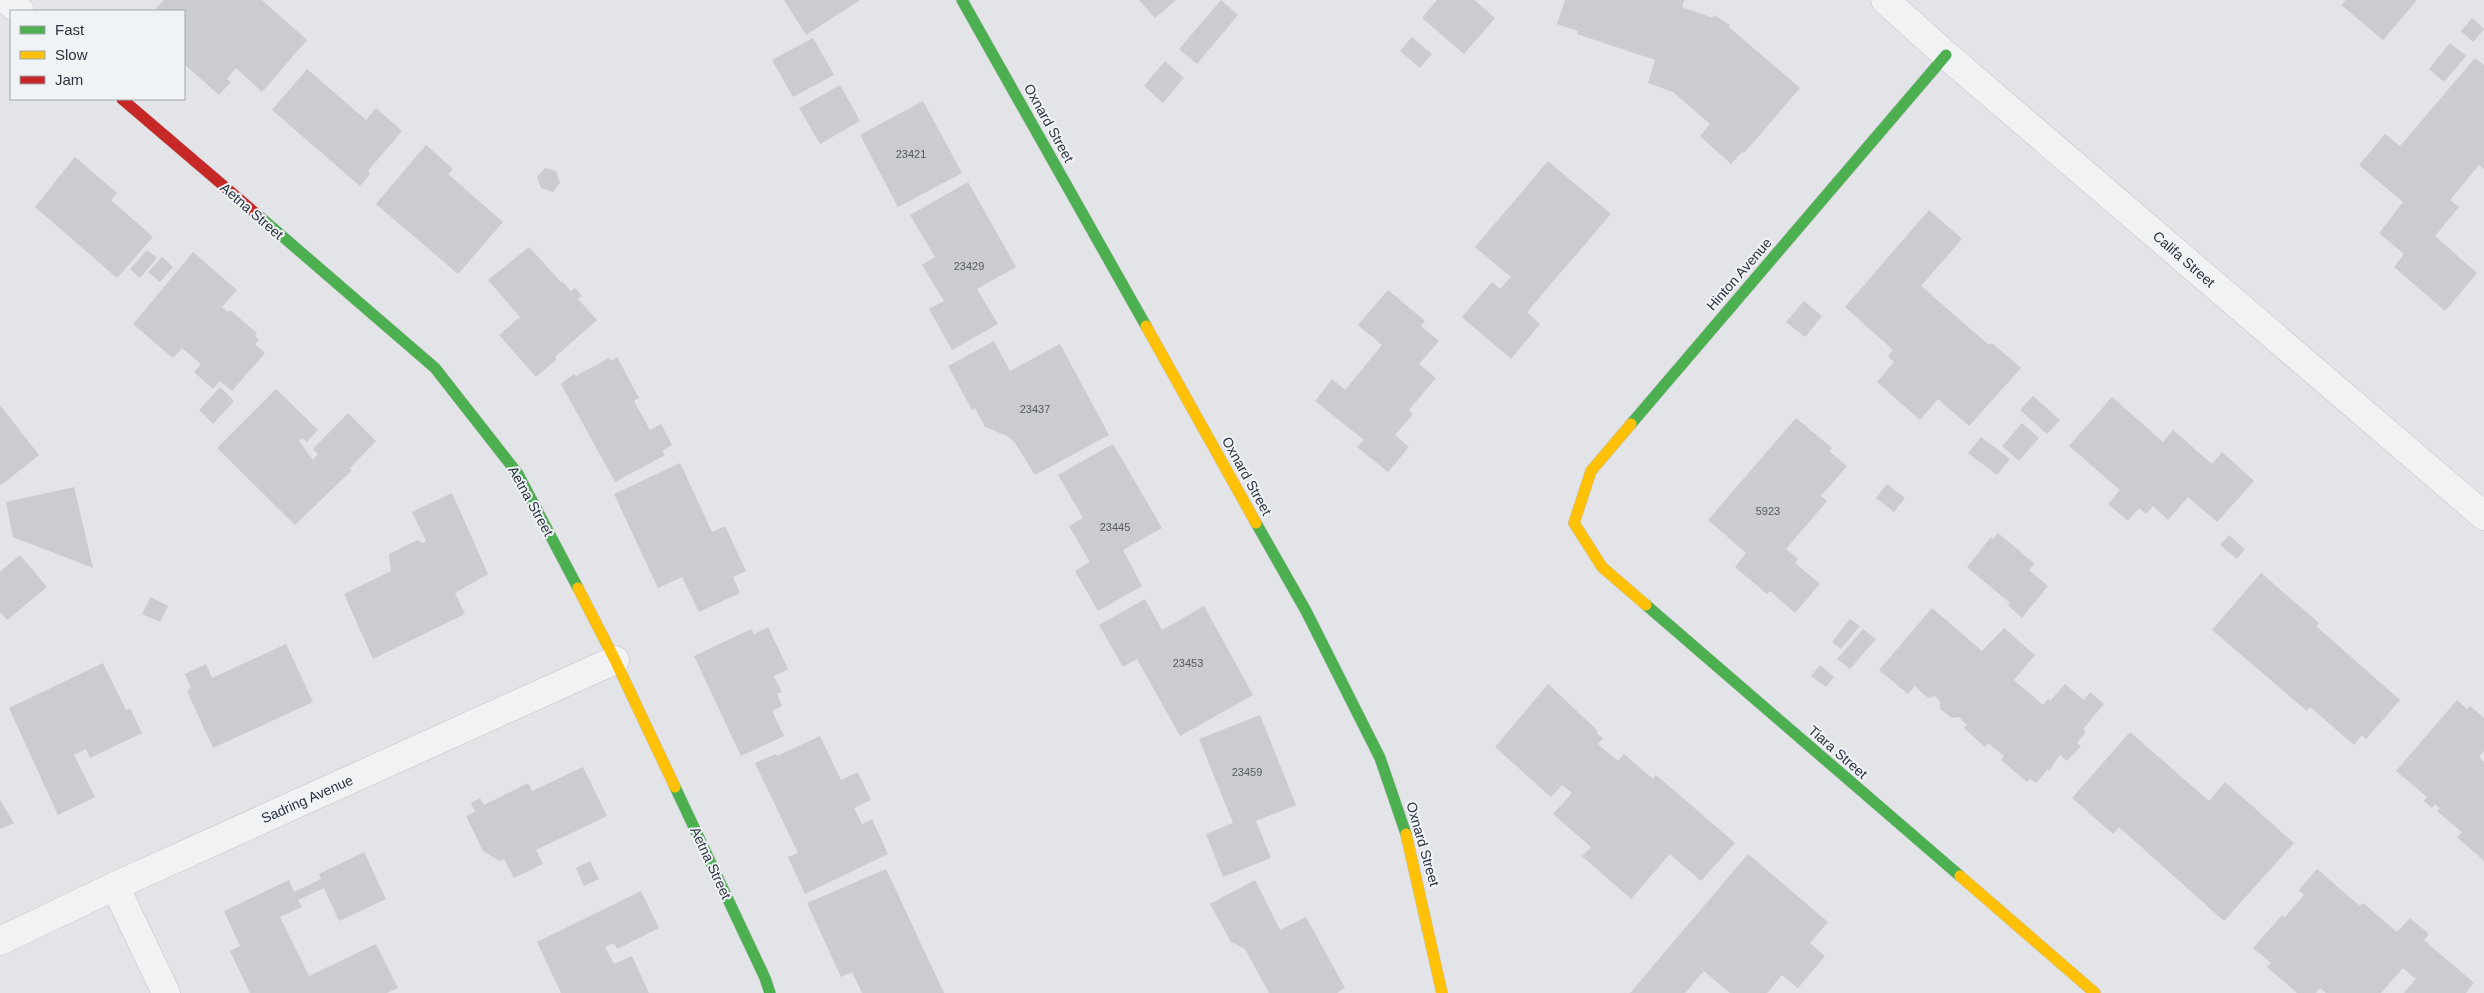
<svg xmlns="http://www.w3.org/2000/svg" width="2484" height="993" viewBox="0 0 2484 993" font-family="Arial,sans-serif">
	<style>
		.building { fill: #cacccf }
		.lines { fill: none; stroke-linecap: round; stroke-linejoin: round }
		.street-casing { stroke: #c1c2c5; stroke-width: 29 }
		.fast-casing { stroke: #c1c2c5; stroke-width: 12 }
		.slow-casing { stroke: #c1c2c5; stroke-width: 12 }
		.jam-casing { stroke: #c1c2c5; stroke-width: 12 }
		.street { stroke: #f1f2f4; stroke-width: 28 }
		.fast { stroke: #4caf50; stroke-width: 11 }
		.slow { stroke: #ffc107; stroke-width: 11 }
		.jam { stroke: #c62828; stroke-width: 11 }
		.labels { text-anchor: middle; stroke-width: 4; stroke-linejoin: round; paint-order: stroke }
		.number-label { font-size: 11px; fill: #545a63 }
		.street-label { font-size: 14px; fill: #2b333e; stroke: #f0f3f6 }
	</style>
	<rect width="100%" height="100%" fill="#e2e4e7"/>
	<g class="building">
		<polygon points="164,0 262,0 307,40 262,92 236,68 227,79 231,82 219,95 184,64 184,11 154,11"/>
		<polygon points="784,0 860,0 806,35"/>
		<polygon points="1139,0 1176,0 1155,18"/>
		<polygon points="1221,0 1238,15 1197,64 1179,49"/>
		<polygon points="1437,0 1474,0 1495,18 1464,54 1422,18"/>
		<polygon points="1565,0 1684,0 1682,7 1713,18 1714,15 1730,25 1729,27 1800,88 1744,153 1742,152 1731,164 1700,136 1710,124 1673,92 1648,83 1655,60 1577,34 1578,31 1557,24"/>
		<polygon points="2346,0 2417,0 2383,40 2341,5"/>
		<polygon points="2472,18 2484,29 2473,42 2461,31"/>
		<polygon points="1412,37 1432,54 1420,68 1400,51"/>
		<polygon points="813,38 834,75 793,97 772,60"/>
		<polygon points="2450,43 2466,56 2444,82 2429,69"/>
		<polygon points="2475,58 2484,65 2484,169 2479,165 2450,200 2459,207 2435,236 2477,273 2445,311 2394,267 2404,254 2379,233 2403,202 2359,165 2385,134 2400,146"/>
		<polygon points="1165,61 1184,78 1163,103 1144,86"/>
		<polygon points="307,69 366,120 376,108 402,131 368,171 370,174 360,186 272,110"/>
		<polygon points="840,85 860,121 820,144 799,108"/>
		<polygon points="923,101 962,173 898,207 860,135"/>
		<polygon points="426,145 453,169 448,174 503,222 458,274 376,204"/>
		<polygon points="75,157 117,193 111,200 153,237 117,278 35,207"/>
		<polygon points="1548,161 1611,214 1527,312 1540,324 1511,359 1462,317 1492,282 1500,289 1511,277 1475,247"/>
		<polygon points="545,168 556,171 560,183 553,192 541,188 537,177"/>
		<polygon points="968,182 1016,267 977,289 998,324 952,350 929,309 944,301 922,265 935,257 910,215"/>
		<polygon points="1929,210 1962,239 1921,286 1989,345 1992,343 2021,368 1969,426 1938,399 1920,420 1877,382 1894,362 1888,356 1893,350 1845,307"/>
		<polygon points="529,247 561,282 562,281 571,291 575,288 582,296 578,299 597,320 555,357 557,359 536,377 499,335 520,317 488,280"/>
		<polygon points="147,250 157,258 140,278 130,269"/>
		<polygon points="193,252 237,290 222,307 228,312 230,310 257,333 255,336 259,340 255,344 265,353 232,391 220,381 213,389 194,372 201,364 182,348 173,358 133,324"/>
		<polygon points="162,257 173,267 160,282 148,272"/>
		<polygon points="1388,290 1425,321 1421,326 1439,341 1419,364 1436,378 1409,410 1413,414 1395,435 1409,447 1388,472 1357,447 1364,440 1315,401 1332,379 1345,390 1382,345 1358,325"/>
		<polygon points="1804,301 1822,316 1805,337 1786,322"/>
		<polygon points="994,341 1010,371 1060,344 1109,435 1035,475 1015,443 1007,436 985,427 975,408 972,410 948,366"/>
		<polygon points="617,357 639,398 634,401 650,430 661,424 672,445 662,451 665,455 615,482 561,384 574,374 576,376 609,358 611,361"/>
		<polygon points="220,387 234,401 213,424 199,410"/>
		<polygon points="276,389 318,430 307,442 302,438 299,441 313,460 318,454 313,449 348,413 376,441 350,468 352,470 295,525 217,448"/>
		<polygon points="2033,396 2060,420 2047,434 2020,410"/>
		<polygon points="2112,397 2163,442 2173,430 2212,464 2222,452 2254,481 2217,522 2188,497 2168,520 2153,506 2146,514 2139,508 2128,521 2108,504 2120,490 2069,446"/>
		<polygon points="0,405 39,455 0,486"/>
		<polygon points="1796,418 1832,448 1829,451 1847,466 1821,496 1827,501 1786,549 1798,559 1795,563 1820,584 1795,613 1770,591 1767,594 1735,567 1746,553 1708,520"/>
		<polygon points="2022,423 2039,438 2019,461 2002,446"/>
		<polygon points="1981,437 2010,459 1997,475 1968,453"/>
		<polygon points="1113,444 1162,528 1123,550 1142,586 1098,611 1075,571 1090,562 1069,526 1083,518 1058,475"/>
		<polygon points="680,463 712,532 725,526 746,571 733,577 740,593 699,612 682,577 658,588 614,494"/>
		<polygon points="1887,484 1905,498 1894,512 1876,498"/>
		<polygon points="74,487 93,568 13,537 6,502"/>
		<polygon points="452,493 488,574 455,593 465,614 373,659 344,594 391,571 389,554 417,540 423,543 426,541 412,512"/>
		<polygon points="1998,533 2035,564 2029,570 2048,586 2022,618 2008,605 2010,603 1967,567 1991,537 1993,539"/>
		<polygon points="2229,535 2245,549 2237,559 2220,545"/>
		<polygon points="20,555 47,587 7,620 0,612 0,572"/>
		<polygon points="2261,573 2319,623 2316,626 2400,700 2366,739 2362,735 2354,745 2310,707 2307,711 2212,630"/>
		<polygon points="151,597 168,606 160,622 142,614"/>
		<polygon points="1145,599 1162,630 1204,606 1253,695 1180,736 1137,659 1123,667 1099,625"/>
		<polygon points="1932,608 1982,651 2004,628 2035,655 2014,680 2043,705 2048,699 2050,701 2065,684 2084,700 2090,692 2104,704 2083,729 2086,732 2077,743 2081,746 2067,761 2060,755 2049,771 2048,769 2036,783 2030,779 2027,782 2001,760 2004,756 1988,743 1985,747 1964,728 1967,725 1959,717 1952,718 1940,709 1940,702 1935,696 1928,698 1915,686 1908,694 1879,670"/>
		<polygon points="1850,619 1860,626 1841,649 1832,642"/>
		<polygon points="768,627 788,669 774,676 782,692 777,694 782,706 772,711 784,736 741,756 694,656 751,629 754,634"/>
		<polygon points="1863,629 1876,639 1850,669 1837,659"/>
		<polygon points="286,644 313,702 213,748 187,691 191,688 185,674 206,664 212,678"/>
		<polygon points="103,663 126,710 130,708 142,733 90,758 86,749 74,755 95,797 58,815 9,708"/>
		<polygon points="1820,665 1834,677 1826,687 1811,676"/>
		<polygon points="1548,684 1598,731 1596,733 1603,738 1598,744 1618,761 1624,754 1653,779 1656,775 1735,843 1701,881 1670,854 1631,899 1582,856 1591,847 1553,814 1572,793 1562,785 1551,797 1495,747"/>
		<polygon points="2457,700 2467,709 2470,706 2484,718 2484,751 2479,757 2484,762 2484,861 2457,837 2462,832 2437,811 2440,808 2435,804 2432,808 2424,801 2427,797 2396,771"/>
		<polygon points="1260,715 1296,805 1256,821 1271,858 1223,877 1206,834 1233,823 1199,739"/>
		<polygon points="2130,732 2209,801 2225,782 2294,843 2224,921 2119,827 2113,834 2072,798"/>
		<polygon points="820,736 841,780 858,772 871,800 854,808 862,824 872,819 888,854 805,894 788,857 798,853 755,763 776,754 777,756"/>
		<polygon points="583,767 607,816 536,850 543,864 514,878 504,859 500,861 483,851 466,816 475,812 471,803 480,798 484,805 528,783 532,791"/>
		<polygon points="0,800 14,823 0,829"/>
		<polygon points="364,852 386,899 339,921 324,888 298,900 302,907 280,917 309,976 376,944 398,988 387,993 250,993 230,951 240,946 224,911 289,880 294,892 321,879 319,874"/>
		<polygon points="1748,854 1828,922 1810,943 1825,956 1798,988 1782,975 1767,993 1730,993 1704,971 1685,993 1630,993"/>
		<polygon points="590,861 599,879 584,886 576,868"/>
		<polygon points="886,869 944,993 862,993 852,972 841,977 807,903"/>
		<polygon points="2317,869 2360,906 2363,903 2397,932 2410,918 2429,934 2424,940 2474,983 2466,993 2404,993 2416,979 2403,968 2381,993 2326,993 2320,988 2316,993 2297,993 2267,967 2271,963 2253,948 2282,915 2285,917 2304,895 2299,890"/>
		<polygon points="1255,880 1280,930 1306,917 1345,988 1337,993 1269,993 1245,949 1231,942 1210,904"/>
		<polygon points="641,891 659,928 617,949 614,943 605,947 614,964 632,956 649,993 561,993 537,942"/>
	</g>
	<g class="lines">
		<defs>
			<g id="street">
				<polyline points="7,0 20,11"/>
				<polyline points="1885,0 1946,55 2484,516"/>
				<polyline points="115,886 166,993"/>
				<polyline points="0,941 115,886 615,660"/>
			</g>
			<g id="fast">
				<polyline points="962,0 1146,326"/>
				<polyline points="260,217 435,368 518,474 578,588"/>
				<polyline points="1631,424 1946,55"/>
				<polyline points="1256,523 1306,611 1380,758 1406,834"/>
				<polyline points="1646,605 1960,876"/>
				<polyline points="675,787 765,978 770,993"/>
			</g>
			<g id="slow">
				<polyline points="1146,326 1256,523"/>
				<polyline points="1631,424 1591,471 1574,523 1602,567 1646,605"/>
				<polyline points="578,588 615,660 675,787"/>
				<polyline points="1406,834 1442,993"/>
				<polyline points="1960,876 2095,993"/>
			</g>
			<polyline id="jam" points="122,99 260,217"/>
		</defs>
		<use href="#street" class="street-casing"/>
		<use href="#fast" class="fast-casing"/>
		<use href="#slow" class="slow-casing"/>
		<use href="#jam" class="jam-casing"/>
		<use href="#street" class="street"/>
		<use href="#fast" class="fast"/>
		<use href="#slow" class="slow"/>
		<use href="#jam" class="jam"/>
	</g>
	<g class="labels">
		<g class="number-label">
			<text x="911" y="158">23421</text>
			<text x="969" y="270">23429</text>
			<text x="1035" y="413">23437</text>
			<text x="1768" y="515">5923</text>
			<text x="1115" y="531">23445</text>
			<text x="1188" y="667">23453</text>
			<text x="1247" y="776">23459</text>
		</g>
		<g class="street-label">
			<text transform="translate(1049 123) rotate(61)" y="5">Oxnard Street</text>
			<text transform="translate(252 211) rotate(41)" y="5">Aetna Street</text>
			<text transform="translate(2184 259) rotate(41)" y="5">Califa Street</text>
			<text transform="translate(1739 274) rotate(-49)" y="5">Hinton Avenue</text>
			<text transform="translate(1247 476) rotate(61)" y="5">Oxnard Street</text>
			<text transform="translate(531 501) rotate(61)" y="5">Aetna Street</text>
			<text transform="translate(1838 752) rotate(41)" y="5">Tiara Street</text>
			<text transform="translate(307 799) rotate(-24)" y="5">Sadring Avenue</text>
			<text transform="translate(1423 844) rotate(74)" y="5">Oxnard Street</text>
			<text transform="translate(711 863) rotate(65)" y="5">Aetna Street</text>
		</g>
	</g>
	<rect x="10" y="10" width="175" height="90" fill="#f0f3f6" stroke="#a1a6ac"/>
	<rect x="20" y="26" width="25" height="8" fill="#4caf50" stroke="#a1a6ac"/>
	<text x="55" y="35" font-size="15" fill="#2b333e">Fast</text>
	<rect x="20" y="51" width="25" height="8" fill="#ffc107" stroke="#a1a6ac"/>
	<text x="55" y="60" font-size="15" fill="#2b333e">Slow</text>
	<rect x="20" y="76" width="25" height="8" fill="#c62828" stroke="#a1a6ac"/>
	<text x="55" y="85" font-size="15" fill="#2b333e">Jam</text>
</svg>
